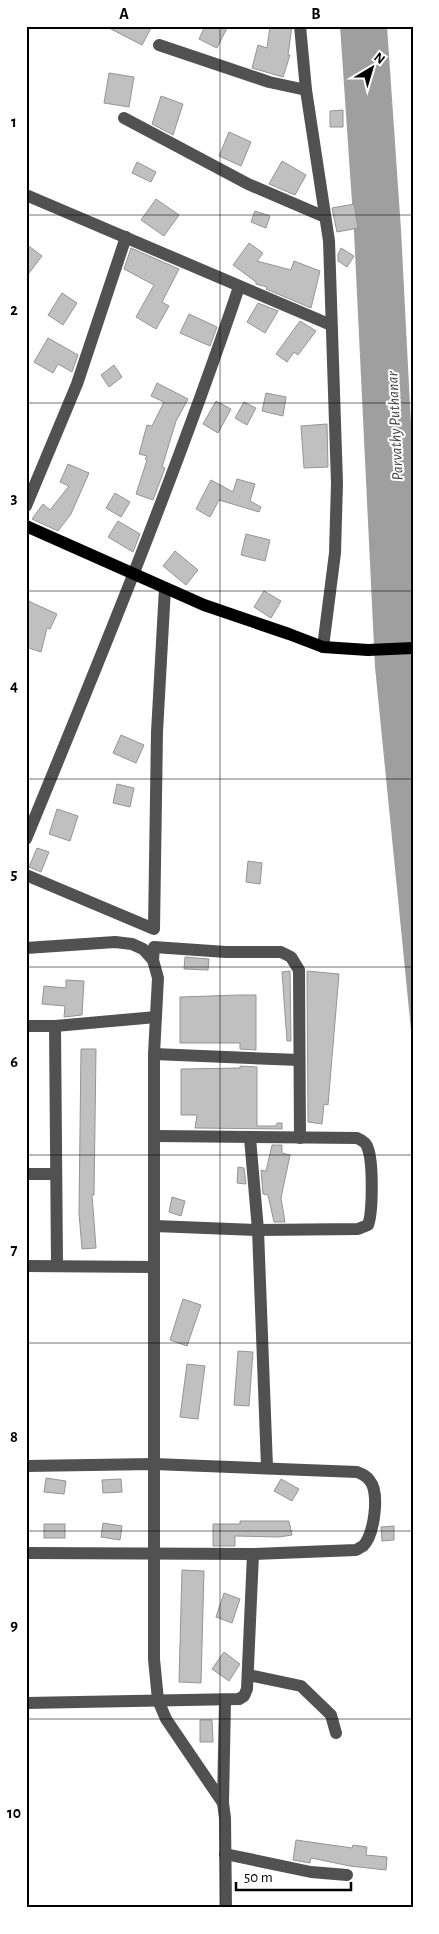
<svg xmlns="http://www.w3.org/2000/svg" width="439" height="1934" viewBox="0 0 439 1934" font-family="'Alegreya Sans',sans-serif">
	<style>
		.water { fill: #9f9f9f }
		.building { fill: #c0c0c0; stroke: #959595 }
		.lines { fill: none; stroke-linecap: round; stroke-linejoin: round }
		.minor { stroke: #515151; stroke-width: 12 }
		.major { stroke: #000; stroke-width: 12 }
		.grid { fill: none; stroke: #000; stroke-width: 1; stroke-opacity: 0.55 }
		.labels { text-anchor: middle; stroke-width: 4; stroke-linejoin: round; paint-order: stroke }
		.water-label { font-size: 16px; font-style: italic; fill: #404040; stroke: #fff }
		.neatline { fill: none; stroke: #000; stroke-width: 2 }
		.grid-label { font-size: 16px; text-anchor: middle; font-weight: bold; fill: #000 }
	</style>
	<rect width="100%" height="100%" fill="#fff"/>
	<polygon class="water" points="340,26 387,26 401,230 413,464 413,1050 375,667 354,232"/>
	<g class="building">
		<polygon points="105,26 152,26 142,45"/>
		<polygon points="205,26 228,26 217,48 199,39"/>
		<polygon points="270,26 292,26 288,55 290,55 283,77 252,68 258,45 267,48"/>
		<polygon points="109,73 134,77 129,107 104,103"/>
		<polygon points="161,96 183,104 173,135 152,124"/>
		<polygon points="343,110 343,127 330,127 330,111"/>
		<polygon points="229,132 251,142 241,166 219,156"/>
		<polygon points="282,161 306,175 295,195 269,184"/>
		<polygon points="137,162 156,172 151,182 132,173"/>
		<polygon points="156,199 179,215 164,236 141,220"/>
		<polygon points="354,204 358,228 337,232 332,208"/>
		<polygon points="255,211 270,216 266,228 251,222"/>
		<polygon points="249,243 263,253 257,261 291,270 294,261 320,271 311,308 266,289 267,287 256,284 256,282 233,265"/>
		<polygon points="26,244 42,256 26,277"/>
		<polygon points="131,248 179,269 162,302 169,306 156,329 136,317 154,285 124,269"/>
		<polygon points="341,248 354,256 347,267 338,261 338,254"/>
		<polygon points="62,293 77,303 63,325 48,315"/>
		<polygon points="258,303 278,311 265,333 247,322"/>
		<polygon points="189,314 217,327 210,346 180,333"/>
		<polygon points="300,321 316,331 298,355 294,352 287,362 276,354"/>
		<polygon points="48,338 78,355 72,372 58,364 53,373 34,362"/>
		<polygon points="114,365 122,377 109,387 101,375"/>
		<polygon points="157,383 188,399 176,421 162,467 165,468 153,500 136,494 147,460 145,459 147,456 139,454 147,425 152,426 164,402 151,396"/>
		<polygon points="266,393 286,397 283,416 262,411"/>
		<polygon points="216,401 231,409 218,433 203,424"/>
		<polygon points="244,402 256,408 247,425 235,418"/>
		<polygon points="327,424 328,467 304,468 301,426"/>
		<polygon points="68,464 89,473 71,514 58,531 32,519 43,504 50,510 69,486 60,482"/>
		<polygon points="237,479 255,484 250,501 261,507 259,512 219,500 210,517 196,509 211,480 233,492"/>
		<polygon points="115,493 130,502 121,517 106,508"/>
		<polygon points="118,521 140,534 133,552 108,537"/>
		<polygon points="246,534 270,540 265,561 241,555"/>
		<polygon points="175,551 198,570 186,585 163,566"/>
		<polygon points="264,591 281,601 271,618 254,607"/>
		<polygon points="26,600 57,614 50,629 47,628 41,652 26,647"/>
		<polygon points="121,735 144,745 136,763 113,753"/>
		<polygon points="117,784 134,788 130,807 113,803"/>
		<polygon points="57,809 78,816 70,841 49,834"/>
		<polygon points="37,848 49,852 41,872 29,867"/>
		<polygon points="248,861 262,863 260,884 246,882"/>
		<polygon points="185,957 209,959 208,970 184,969"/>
		<polygon points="290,971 291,1041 287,1041 282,972"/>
		<polygon points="307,971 339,974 328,1105 324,1104 322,1124 308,1122"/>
		<polygon points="66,980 84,981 82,1015 64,1017 65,1006 42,1004 44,986 66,988"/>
		<polygon points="240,995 256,995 256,1050 240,1049 240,1043 180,1043 180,997"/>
		<polygon points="81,1049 96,1049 94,1195 92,1195 96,1248 82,1249 79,1213"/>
		<polygon points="240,1066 257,1067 257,1126 276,1126 277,1123 282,1123 282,1129 195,1128 197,1115 181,1115 181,1069 240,1068"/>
		<polygon points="272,1145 282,1145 282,1153 290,1155 281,1198 285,1222 274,1222 268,1195 263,1194 261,1170 266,1171"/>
		<polygon points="238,1167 244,1168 246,1184 237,1183"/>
		<polygon points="172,1197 185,1201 181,1216 169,1212"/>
		<polygon points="183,1299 201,1305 187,1346 170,1340"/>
		<polygon points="238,1351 253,1352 249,1406 234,1405"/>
		<polygon points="187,1364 205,1366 198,1419 180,1417"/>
		<polygon points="46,1478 66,1481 64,1494 44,1492"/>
		<polygon points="121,1479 122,1492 103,1493 102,1480"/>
		<polygon points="281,1479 299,1489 292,1501 274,1491"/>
		<polygon points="240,1521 289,1521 292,1535 279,1537 235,1536 235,1546 213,1546 213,1524 240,1524"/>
		<polygon points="103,1523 122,1526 120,1540 101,1537"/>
		<rect x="44" y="1524" width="21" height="14"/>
		<polygon points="394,1526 394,1540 382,1541 381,1527"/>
		<polygon points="182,1570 204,1571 201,1683 179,1682"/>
		<polygon points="224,1593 240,1599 232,1623 216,1617"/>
		<polygon points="224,1652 240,1664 229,1681 212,1669"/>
		<polygon points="200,1720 212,1720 213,1742 200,1742"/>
		<polygon points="296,1840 352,1848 353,1845 367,1847 366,1855 387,1857 386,1870 350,1866 311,1858 310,1863 293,1860"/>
	</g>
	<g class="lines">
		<g class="minor">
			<polyline points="300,26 306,90 329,241 337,483 335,553 323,647"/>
			<polyline points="159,45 269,82 306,90"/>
			<polyline points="124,118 248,184 325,217"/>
			<polyline points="26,195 331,325"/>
			<polyline points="26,506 77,384 126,237"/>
			<path d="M26 839C101 657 176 474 239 287"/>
			<polyline points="26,875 154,929 157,732 165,588"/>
			<polyline points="26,948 115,942 132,944 143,949 153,960 158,978 154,1054 154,1659 158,1700 166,1719 223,1803 225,1818 226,1908"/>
			<polyline points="153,960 154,947 226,952 281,952 291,957 299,970 300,1138"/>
			<polyline points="26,1026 55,1026 156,1017"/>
			<polyline points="55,1026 57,1265"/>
			<polyline points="154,1054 299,1060"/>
			<polyline points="250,1138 258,1230 267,1467"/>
			<polyline points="26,1174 55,1174"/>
			<path d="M155 1226 258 1230 358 1229 368 1225C373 1212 373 1162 368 1149 367 1143 362 1140 357 1138L155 1136"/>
			<polyline points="26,1266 154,1267"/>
			<path d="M26 1466 154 1464 357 1472C362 1474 367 1476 370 1481 380 1493 374 1536 363 1546 362 1546 357 1550 356 1550L253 1554 26 1553"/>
			<polyline points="248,1675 301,1686 331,1715 336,1733"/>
			<polyline points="26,1703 239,1699 244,1696 247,1689 253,1554"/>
			<polyline points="223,1803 225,1701"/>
			<polyline points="225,1854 311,1872 347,1875"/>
		</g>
		<polyline class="major" points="26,526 204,605 289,634 323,647 368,650 413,648"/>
	</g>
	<path class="grid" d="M220 26V1908M26 215H413M26 403H413M26 591H413M26 779H413M26 967H413M26 1155H413M26 1343H413M26 1531H413M26 1719H413"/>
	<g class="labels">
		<g class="water-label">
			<text transform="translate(394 426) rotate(-93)" y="6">Parvathy Puthanar</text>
		</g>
	</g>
	<rect width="439" height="1934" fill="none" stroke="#ffffff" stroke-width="55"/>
	<g transform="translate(372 68) rotate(38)" stroke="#ffffff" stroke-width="4" paint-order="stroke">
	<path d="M0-4L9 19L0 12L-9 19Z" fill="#000000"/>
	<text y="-8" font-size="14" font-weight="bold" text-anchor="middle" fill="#000000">N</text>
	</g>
	<path d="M236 1882v8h115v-8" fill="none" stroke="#000000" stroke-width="2.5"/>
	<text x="244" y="1882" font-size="15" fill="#000000" stroke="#ffffff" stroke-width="4" paint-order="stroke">50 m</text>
	<rect x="28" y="28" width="384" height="1878" class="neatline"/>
	<g class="grid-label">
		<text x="124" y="19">A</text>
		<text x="316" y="19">B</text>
		<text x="14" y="127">1</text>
		<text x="14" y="315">2</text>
		<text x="14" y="503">3</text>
		<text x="14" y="691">4</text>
		<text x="14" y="879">5</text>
		<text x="14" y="1067">6</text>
		<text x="14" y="1255">7</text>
		<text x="14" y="1442">8</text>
		<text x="14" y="1630">9</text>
		<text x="14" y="1818">10</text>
	</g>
</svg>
